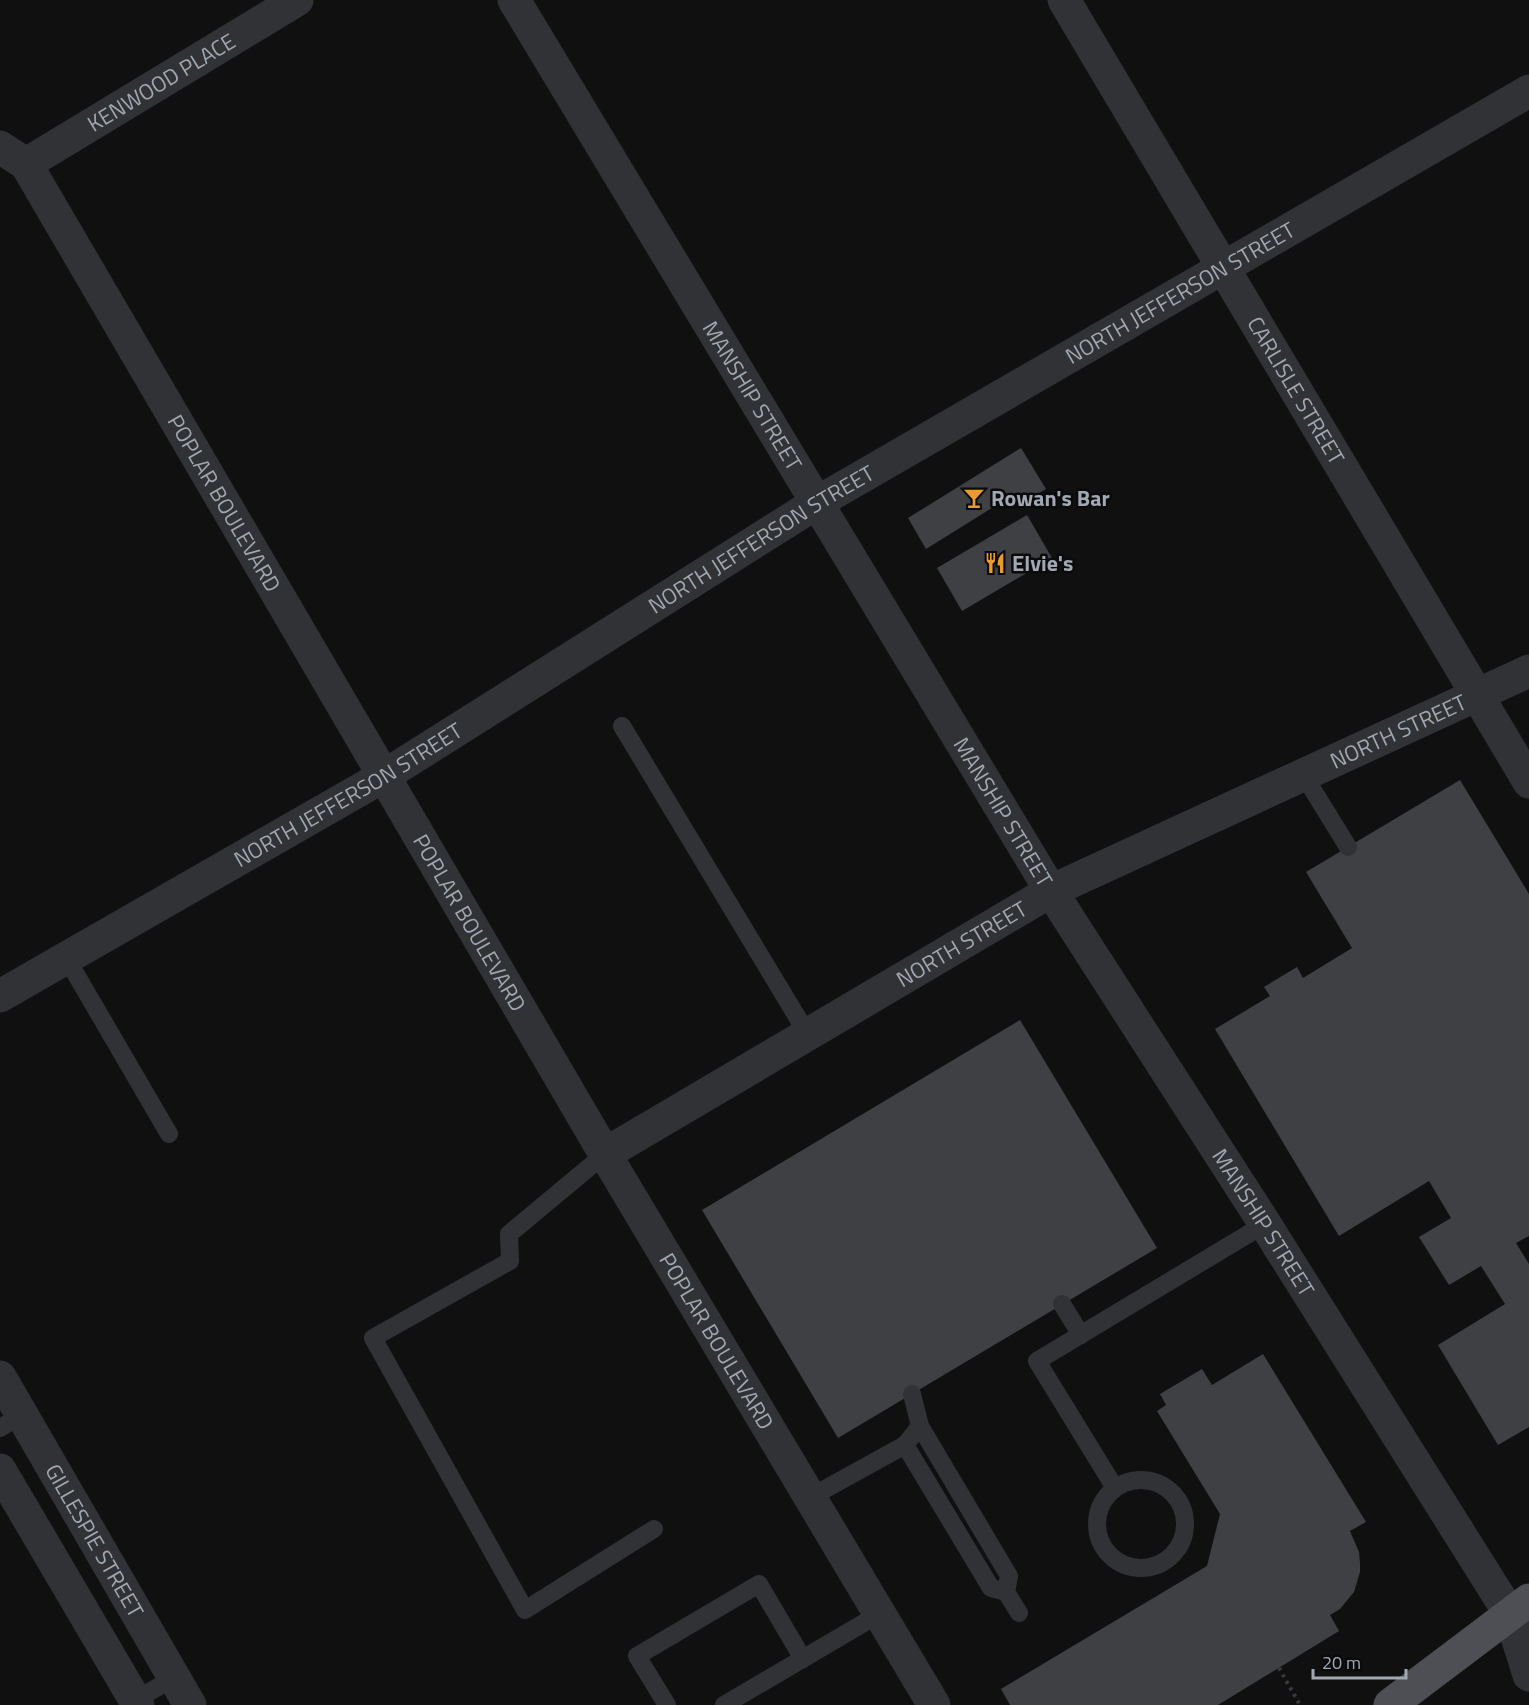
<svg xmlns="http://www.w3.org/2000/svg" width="1529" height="1705" viewBox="0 0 1529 1705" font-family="'Titillium Web',sans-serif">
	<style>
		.building { fill: #3f4044 }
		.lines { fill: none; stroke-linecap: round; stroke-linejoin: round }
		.path { stroke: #37393d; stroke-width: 4; stroke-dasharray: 3 4.5; stroke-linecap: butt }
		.service { stroke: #313236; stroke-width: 18 }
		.minor { stroke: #313236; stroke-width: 33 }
		.primary { stroke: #4d4f55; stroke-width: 33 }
		.labels { text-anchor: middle; stroke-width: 5; stroke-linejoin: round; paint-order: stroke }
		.street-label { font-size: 22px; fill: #a1a8b1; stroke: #0b0b0c }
		.poi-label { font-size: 22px; font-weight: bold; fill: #a1a8b1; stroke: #0b0b0c; text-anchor: start }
	</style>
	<rect width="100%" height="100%" fill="#101011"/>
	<g class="building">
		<polygon points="1021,448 1046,489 1023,503 1016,493 926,549 908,518"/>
		<polygon points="1027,515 1052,558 962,611 937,568"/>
		<polygon points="1460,780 1529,894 1529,1236 1516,1243 1529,1264 1529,1427 1498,1445 1438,1345 1505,1304 1481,1266 1449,1285 1419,1237 1451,1218 1429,1181 1339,1236 1215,1029 1270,996 1264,987 1297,967 1303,978 1352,948 1306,872"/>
		<polygon points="1020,1020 1157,1248 838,1438 702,1210"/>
		<polygon points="1263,1354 1366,1522 1350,1531 1359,1552 1360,1563 1360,1572 1354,1592 1340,1609 1330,1615 1339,1631 1218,1705 1010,1705 1001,1689 1207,1566 1220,1514 1157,1411 1166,1405 1160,1394 1202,1369 1212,1385"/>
	</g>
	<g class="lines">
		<polyline class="path" points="1279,1668 1300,1705"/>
		<g class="service">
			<polyline points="622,726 808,1035"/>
			<polyline points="1303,774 1348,847"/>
			<polyline points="67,959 169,1134"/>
			<polyline points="605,1154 509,1234 510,1261 373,1338 525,1610 654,1529"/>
			<polyline points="1062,1304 1081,1335"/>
			<polyline points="0,1428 22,1415"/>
			<polyline points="905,1445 991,1588 1006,1592 1009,1576 920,1426"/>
			<circle cx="1141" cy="1524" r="44"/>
			<polyline points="1115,1488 1037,1361 1265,1224"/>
			<polyline points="809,1498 905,1445 920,1426 912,1394"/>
			<polyline points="1006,1592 1019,1613"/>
			<polyline points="135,1700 174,1678"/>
			<polyline points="667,1705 637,1656 759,1584 803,1659"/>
			<polyline points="724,1705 879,1614"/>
		</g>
		<g class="minor">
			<path id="s1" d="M514 0 1051 891 1265 1224 1510 1614 1529 1633"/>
			<path id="s2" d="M1064 0 1529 782"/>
			<path id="s3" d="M0 147 26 164 605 1154 934 1705"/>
			<path id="s4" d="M26 164 297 0"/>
			<path id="s5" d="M0 996 384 776 818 502 1529 91"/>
			<path id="s6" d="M605 1154 1051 891 1529 671"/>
			<path id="s7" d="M0 1377 190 1705"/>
			<polyline points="0,1470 138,1705"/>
			<polyline points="1510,1614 1529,1675"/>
		</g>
		<polyline class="primary" points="1390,1705 1529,1600"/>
	</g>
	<defs>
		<symbol id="bar-bare" viewBox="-9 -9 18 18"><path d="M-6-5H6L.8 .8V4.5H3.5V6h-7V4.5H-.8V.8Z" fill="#ea9a2e" stroke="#0b0b0c" stroke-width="2.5" paint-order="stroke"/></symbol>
		<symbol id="restaurant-bare" viewBox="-9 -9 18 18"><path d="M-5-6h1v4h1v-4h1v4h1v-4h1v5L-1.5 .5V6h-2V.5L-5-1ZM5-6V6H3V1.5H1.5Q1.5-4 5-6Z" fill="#ea9a2e" stroke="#0b0b0c" stroke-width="2.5" paint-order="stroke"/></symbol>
	</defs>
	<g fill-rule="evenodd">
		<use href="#bar-bare" x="959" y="483" width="30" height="30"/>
		<use href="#restaurant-bare" x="980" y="548" width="30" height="30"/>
	</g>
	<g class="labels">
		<g class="street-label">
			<text dy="8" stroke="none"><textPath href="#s4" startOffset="158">KENWOOD PLACE</textPath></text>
			<text dy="8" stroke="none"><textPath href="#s5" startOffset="1374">NORTH JEFFERSON STREET</textPath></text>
			<text dy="8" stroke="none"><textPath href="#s2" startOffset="454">CARLISLE STREET</textPath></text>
			<text dy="8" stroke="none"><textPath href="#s1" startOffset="462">MANSHIP STREET</textPath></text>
			<text dy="8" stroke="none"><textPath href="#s3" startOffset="424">POPLAR BOULEVARD</textPath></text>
			<text dy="8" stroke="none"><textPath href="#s5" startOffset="888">NORTH JEFFERSON STREET</textPath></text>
			<text dy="8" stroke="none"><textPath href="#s6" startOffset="900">NORTH STREET</textPath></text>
			<text dy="8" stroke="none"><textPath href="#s5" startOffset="402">NORTH JEFFERSON STREET</textPath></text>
			<text dy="8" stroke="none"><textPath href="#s1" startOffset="948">MANSHIP STREET</textPath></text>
			<text dy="8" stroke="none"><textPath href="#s3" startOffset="910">POPLAR BOULEVARD</textPath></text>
			<text dy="8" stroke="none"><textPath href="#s6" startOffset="414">NORTH STREET</textPath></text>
			<text dy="8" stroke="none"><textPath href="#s1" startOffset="1434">MANSHIP STREET</textPath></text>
			<text dy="8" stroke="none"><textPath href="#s3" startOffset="1396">POPLAR BOULEVARD</textPath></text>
			<text dy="8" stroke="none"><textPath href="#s7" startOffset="189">GILLESPIE STREET</textPath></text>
		</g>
		<g class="poi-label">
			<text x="991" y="506">Rowan's Bar</text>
			<text x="1012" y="571">Elvie's</text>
		</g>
	</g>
	<path d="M1313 1669v9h93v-9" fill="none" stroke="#a1a8b1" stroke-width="3"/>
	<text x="1322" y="1669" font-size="18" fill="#a1a8b1" stroke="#0b0b0c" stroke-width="4.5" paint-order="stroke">20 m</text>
</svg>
